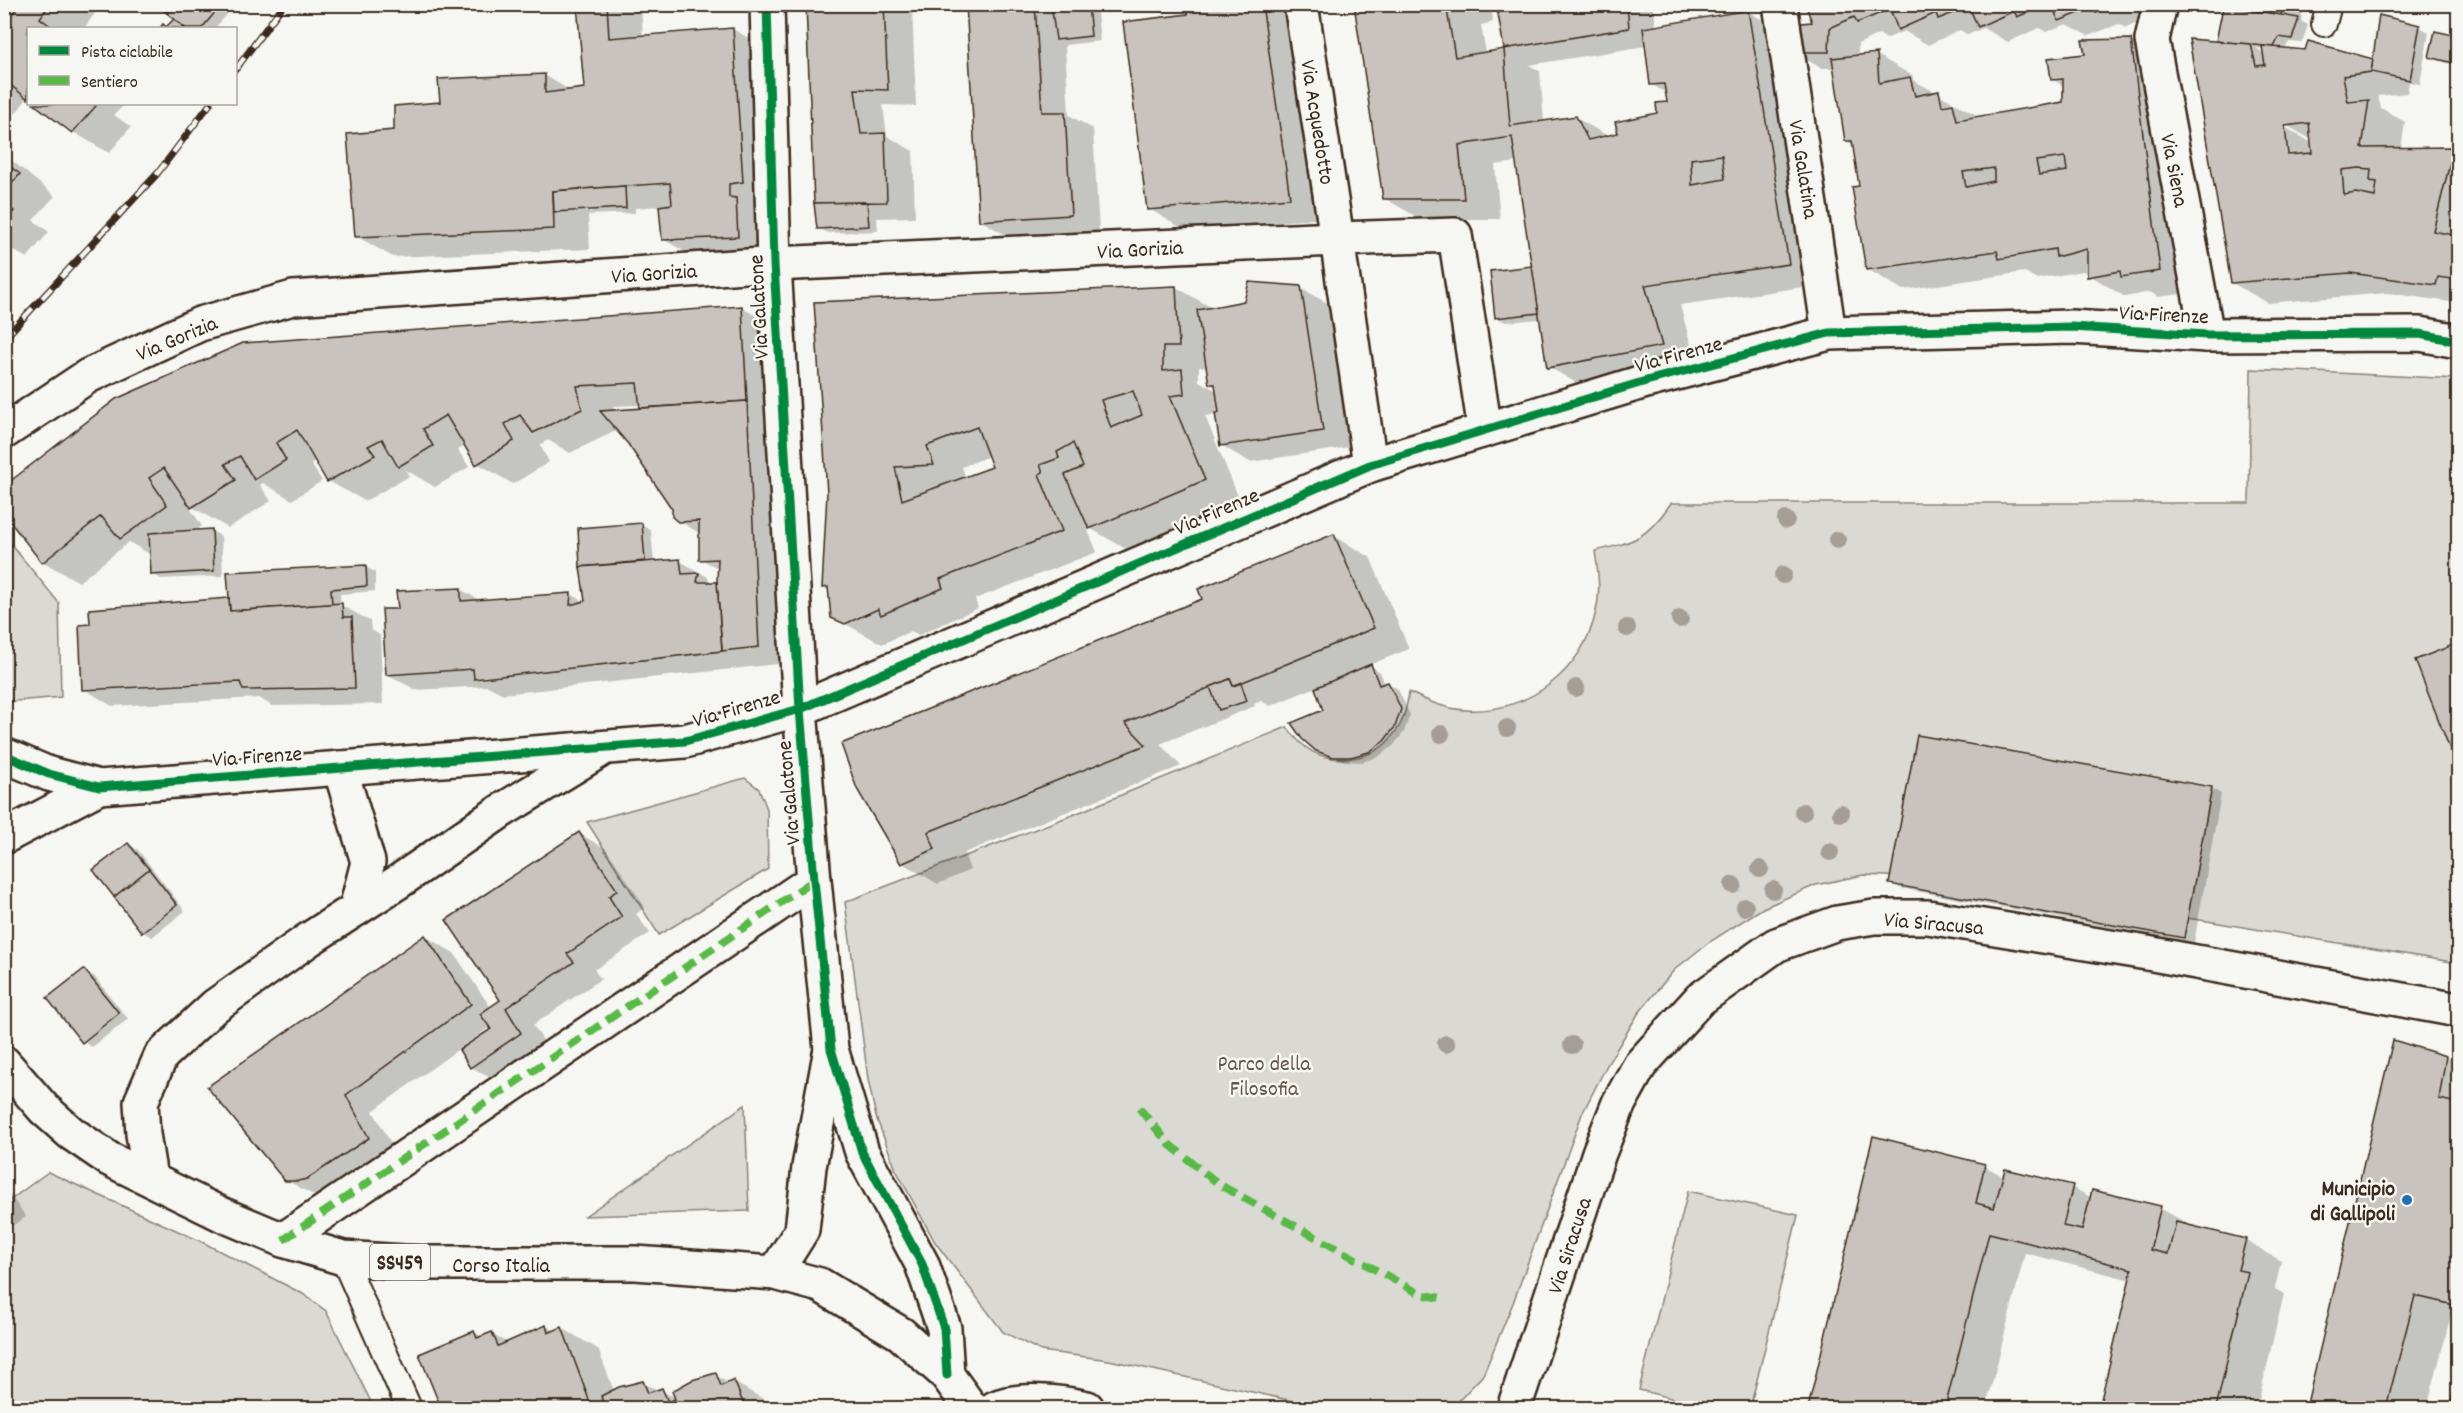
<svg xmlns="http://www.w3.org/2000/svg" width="2463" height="1413" viewBox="0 0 2463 1413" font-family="Dekko,sans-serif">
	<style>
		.green { fill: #dad9d3; stroke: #8a8278; stroke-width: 1.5 }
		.shadow { fill: #0003; fill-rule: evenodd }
		.building { fill: #c8c3be; stroke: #3b2a1e; stroke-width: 1.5; fill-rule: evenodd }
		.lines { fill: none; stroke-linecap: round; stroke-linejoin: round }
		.service-casing { stroke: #3b2a1e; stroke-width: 28 }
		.pedestrian-casing { stroke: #3b2a1e; stroke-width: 38 }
		.minor-casing { stroke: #3b2a1e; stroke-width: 38 }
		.tertiary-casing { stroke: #3b2a1e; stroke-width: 38 }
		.primary-casing { stroke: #3b2a1e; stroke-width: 38 }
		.service { stroke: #f6f6f2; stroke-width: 24 }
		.pedestrian { stroke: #f6f6f2; stroke-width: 33 }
		.minor { stroke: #f6f6f2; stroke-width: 33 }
		.tertiary { stroke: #f6f6f2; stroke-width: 33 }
		.primary { stroke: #f6f6f2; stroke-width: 33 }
		.rail-casing { stroke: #3b2a1e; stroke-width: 7 }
		.rail { stroke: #f6f6f2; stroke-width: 4.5; stroke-dasharray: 14; stroke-linecap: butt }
		.quiet { stroke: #58b947; stroke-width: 8; stroke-dasharray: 15 8; stroke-linecap: butt }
		.cycleway-casing { stroke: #f6f6f2; stroke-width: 13 }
		.cycleway { stroke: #00873e; stroke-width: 9 }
		.tree { fill: #a59e96 }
		.poi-dot { fill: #1f6fb2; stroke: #f6f6f2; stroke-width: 2 }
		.labels { text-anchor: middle; stroke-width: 5; stroke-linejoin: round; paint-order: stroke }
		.shield { fill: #f6f6f2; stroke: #73675e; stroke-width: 1.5 }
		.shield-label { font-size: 21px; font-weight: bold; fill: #3b2a1e }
		.street-label { font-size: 22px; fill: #3b2a1e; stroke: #f6f6f2 }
		.park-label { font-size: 22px; fill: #63564b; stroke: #f6f6f2 }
		.poi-label { font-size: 22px; font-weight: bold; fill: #3b2a1e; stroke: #f6f6f2; text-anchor: end }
	</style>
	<rect width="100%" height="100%" fill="#f6f6f2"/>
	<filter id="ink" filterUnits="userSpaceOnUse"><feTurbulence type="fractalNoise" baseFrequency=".0167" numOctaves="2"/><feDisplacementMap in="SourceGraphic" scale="12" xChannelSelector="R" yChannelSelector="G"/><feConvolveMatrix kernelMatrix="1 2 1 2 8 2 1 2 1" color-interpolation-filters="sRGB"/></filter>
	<g filter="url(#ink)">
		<g class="green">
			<path d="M2251 369 2458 379V963L2207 921 1887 876 1863 875 1816 885 1763 908 1708 943 1674 970 1638 1014 1607 1065 1582 1114 1513 1303 1483 1375 1452 1408H1324L1109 1360 1041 1351 1003 1332 935 1242 896 1170 876 1117 868 1079 845 902 1075 814 1287 727C1291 732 1296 739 1302 744 1326 767 1374 763 1393 735 1404 722 1406 709 1409 692 1427 701 1445 709 1466 710 1527 714 1584 671 1596 611 1601 591 1598 571 1595 551 1635 542 1647 538 1671 503H2249Z"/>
			<polygon points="10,543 59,603 61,697 5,702 4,548"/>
			<polygon points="745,778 759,789 767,809 768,869 659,935 587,822"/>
			<polygon points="745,1105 749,1211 585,1216"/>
			<polygon points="48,1172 200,1241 303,1294 326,1311 374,1408 5,1408 5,1204"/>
			<polygon points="1688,1191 1798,1215 1750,1408 1710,1408 1639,1390"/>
		</g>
		<g class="shadow">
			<polygon points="22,4 86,4 96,12 84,28 28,28 28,97 4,129 4,27"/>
			<polygon points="159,4 236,4 215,28 162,28 164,26 167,28 176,19"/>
			<path d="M578 4H641L643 37 733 29 769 50 774 257 699 260 663 239 660 206 635 208V213L588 215 590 249 393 257 356 236 396 131 441 103 544 75 571 91 586 89ZM580 209H587L593 212H586Z"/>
			<polygon points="808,4 912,4 916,106 883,105 887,136 913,151 915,217 877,218 878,231 828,233 818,228"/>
			<polygon points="968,4 1096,4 1100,41 1065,45 1069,115 1093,129 1099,231 1009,237 980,220"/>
			<polygon points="1146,4 1295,4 1325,218 1185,230 1149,209 1189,16 1189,10 1161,13"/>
			<path d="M1356 4H1491L1493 22 1481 25 1486 53 1506 50 1499 9 1521 4H1653L1656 27 1747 11 1783 32 1824 284 1680 305 1697 367 1585 388 1549 367 1541 319 1505 322 1496 317 1533 267 1517 162 1495 165 1500 219H1420L1384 198ZM1646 46 1651 84 1666 93 1668 103 1659 114 1620 134 1609 137 1575 117 1544 122 1540 71 1529 65Z"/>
			<polygon points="1806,4 2156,4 2161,13 2126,28 2119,24 2088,36 2067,24 2046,32 2039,28 2008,42 1983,28 1968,35 1960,30 1928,45 1904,31 1886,39 1879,34 1858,44 1858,57 1877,55 1913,76 1913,80 1975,114 1976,118 2064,103 2065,87 2052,79 2087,56 2131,41 2167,62 2196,292 2158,297 2150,292 2125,297 2083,271 2037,279 2025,272 1903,290 1867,269 1861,188 1854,145 1846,140 1835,68 1821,68 1793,52 1815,23"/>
			<path d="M2236 4H2304L2301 21 2308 25 2302 43 2289 42 2285 49 2374 61 2420 27 2429 32 2420 84 2409 82 2407 93 2378 96 2381 108 2405 122 2401 149H2453L2458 152V303L2388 293 2268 303 2232 283 2218 43 2224 9 2244 12 2235 7ZM2256 48 2264 49 2265 54ZM2279 121 2312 140V143L2278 123Z"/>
			<polygon points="2436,32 2458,38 2458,66 2440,61 2430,56"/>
			<polygon points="37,104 125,104 114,115 131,127 109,153 73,132"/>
			<polygon points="4,154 55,196 33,220 49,232 27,258 4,245"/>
			<path d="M1176 287 1212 308 1300 288 1329 304 1351 447 1250 462 1222 446 1216 415 1205 416 1240 501 1126 549 1086 526 1097 552 975 599 978 608 919 635 911 631 882 644 833 617 830 591 824 587 829 493ZM1199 367H1208L1210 384 1217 387V391L1199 381ZM989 456 994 468 966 478 962 467Z"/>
			<path d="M742 308 778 328 787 663 503 694 488 686 416 690 387 674 399 611 460 589 481 601 571 594 587 603 581 567 642 525 651 530 654 563 680 561 708 577V580L718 584 719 569 701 559V534L679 521 674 509 618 430 570 453 548 440 540 445 549 462 513 484 477 463 466 445 458 450 469 467 435 487 406 470 410 476 365 501 328 481 317 460 311 464 322 481 292 500 263 483 260 485 271 501 228 528 187 504 202 526 194 532 211 531 221 536 223 576 161 579 152 574 151 555 129 542 79 582 43 562 4 488ZM641 405 645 410 614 412 613 406Z"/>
			<polygon points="1334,536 1370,557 1409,649 1369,665 1380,672 1385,684 1388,683 1398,689 1410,715 1404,732 1393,746 1378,757 1362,762 1344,761 1317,749 1325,711 1316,687 1270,706 1261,701 1254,704 1255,706 1160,744 1181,766 964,853 970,870 938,884 902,863 858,788 1204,599"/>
			<polygon points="365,567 375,572 375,591 340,594 341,605 370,621 371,630 380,635 383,704 272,706 259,698 112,706 84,689 92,626 90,610 231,599"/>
			<polygon points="2458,644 2458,766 2417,661"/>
			<polygon points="2211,788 2221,794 2194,943 1900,888 1891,883"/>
			<path d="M579 833 607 850 645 907 636 914 650 933 594 970 601 979 533 1025 549 1049 500 1083 471 1067 460 1048 373 1111 397 1154 327 1197 315 1196 286 1180 425 936 454 953 491 1008 502 1001ZM491 1026 493 1029 466 1047 465 1045Z"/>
			<polygon points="128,844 138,850 185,911 152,937 143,932"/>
			<polygon points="84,971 94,976 128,1019 92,1047 83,1042"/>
			<polygon points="2394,1042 2446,1057 2458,1065 2458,1317 2451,1315 2427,1408 2307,1408"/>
			<polygon points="1874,1138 1985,1166 2004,1177 2072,1187 2092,1198 2160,1208 2197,1229 2245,1240 2281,1261 2275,1289 2284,1294 2257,1408 2100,1408 2131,1280 2025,1253 1986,1408 1809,1408"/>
			<polygon points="4,1186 26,1217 4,1231"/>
			<polygon points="546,1326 555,1331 562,1328 598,1349 614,1391 642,1383 677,1398 715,1375 730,1384 734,1382 770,1403 772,1408 443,1408 421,1355 474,1332 483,1337 491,1334 508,1343"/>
			<polygon points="2458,1377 2458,1408 2451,1408"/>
		</g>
		<g class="building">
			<polygon points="20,4 50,4 40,18 53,28 28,28 28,99 4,80 4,70 10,63 4,59 4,24"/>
			<polygon points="157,4 173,4 167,13"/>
			<polygon points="173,4 222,4 202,28 185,28 167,13"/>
			<polygon points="577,4 607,4 609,38 733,28 743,182 729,184 729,197 736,198 738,237 662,240 659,206 672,204 670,183 553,191 554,229 355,237 347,134 394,130 394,106 440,102 438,79 545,74 545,93 584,88"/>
			<polygon points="806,4 884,4 888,90 855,89 861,134 885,133 887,202 814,203"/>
			<polygon points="966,4 1035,4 1042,112 1065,112 1071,215 979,221"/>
			<polygon points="1051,4 1088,4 1091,36 1056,40"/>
			<polygon points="1186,4 1262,4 1290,198 1147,210 1123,22 1188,14"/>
			<path d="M1354 4H1446L1455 57 1504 49 1510 126 1576 116 1588 140 1618 133 1615 122 1657 113 1656 103 1667 102 1664 84 1650 85 1643 28 1748 10 1789 264 1645 285 1662 346 1547 368 1512 137 1459 145 1464 199H1383ZM1722 155 1725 179 1692 185 1691 159Z"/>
			<polygon points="1518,4 1627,4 1629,28 1504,49 1497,8"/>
			<polygon points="1805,4 2047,4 2017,17 2014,11 1978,27 1969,7 1938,19 1936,13 1898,30 1890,9 1857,23 1854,17 1830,28 1829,52 1791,52 1789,24 1812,22"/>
			<polygon points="2051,4 2116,4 2096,13 2094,7 2059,21"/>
			<polygon points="2234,4 2283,4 2281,15 2233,7"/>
			<polygon points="2223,7 2233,7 2299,18 2292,39 2279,37 2274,47 2216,41"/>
			<polygon points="2379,15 2420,25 2410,80 2371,72"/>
			<polygon points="174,19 185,28 160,28 163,24 166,27"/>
			<polygon points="2435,31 2458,36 2458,64 2429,57"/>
			<path d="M2131 39 2160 271 2121 277 2120 271 2087 277V249L2056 257 2055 249 1999 259 1997 251 1866 270 1852 187 1859 186 1852 141H1845L1832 58 1877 53 1879 83 1910 77 1915 96 1939 91 1942 106 1953 104 1957 120 2063 102V79L2051 80 2048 58 2085 54 2082 40ZM2065 157 2067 171 2039 175 2036 161ZM1994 168V181L1966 187 1963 172Z"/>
			<path d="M2189 39 2251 44 2256 66 2265 65 2262 46 2305 50 2308 41 2373 59 2371 72 2343 76 2348 102 2369 100 2362 148 2454 147 2433 231 2458 236V280L2438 277 2436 285 2350 273 2231 283ZM2309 123 2312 153 2288 155 2285 126ZM2359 168 2371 169 2370 181 2377 182 2375 197 2356 193 2344 195 2342 170Z"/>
			<polygon points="34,104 93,104 96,106 72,133"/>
			<polygon points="4,162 20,174 4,192"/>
			<polygon points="625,186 626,208 554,212 553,191"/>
			<polygon points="867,202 869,226 817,229 814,203"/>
			<polygon points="4,203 14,211 4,222"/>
			<polygon points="1532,266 1539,313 1495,318 1490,271"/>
			<polygon points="1249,282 1301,286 1323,431 1220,446 1215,413 1219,413 1215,384 1209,384 1197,310 1244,301"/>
			<path d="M1176 286 1179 347H1163V371L1182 369 1184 394 1170 396 1205 480 1089 529 1065 475 1083 467 1073 443 1057 452 1059 458 1040 465 1043 472 1039 474 1062 531 940 579 943 588 881 615 878 609 845 624 831 618 828 587 822 588 827 493 814 302ZM1133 391 1142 415 1111 428 1101 400ZM977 427 992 467 902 500 895 467 934 465 927 446Z"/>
			<polygon points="742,306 747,401 640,408 637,383 577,386 582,409 533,433 520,415 505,424 514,441 476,465 446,415 423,429 433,446 398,467 382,439 368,446 375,455 327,482 297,430 276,443 286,460 254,480 240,456 225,464 236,480 191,508 164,468 149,478 167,505 120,539 101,516 42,563 4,514 4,486 116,399 243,343"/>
			<polygon points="747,401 759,647 722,651 717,582 718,559 699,560 699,521 678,522 672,517 672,509 628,444 600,411"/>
			<polygon points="642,523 645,561 580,567 578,528"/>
			<polygon points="212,529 214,571 151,575 149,533"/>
			<polygon points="1334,534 1374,628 1233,686 1230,679 1125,723 1146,745 928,832 935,849 901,864 857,789 841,744 1202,599 1198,589"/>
			<polygon points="680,559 682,574 699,573 697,582 717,582 722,651 474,679 473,669 386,675 382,609 398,609 396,591 461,588 461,601 571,593 570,605 585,601 580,567"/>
			<polygon points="366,565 367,586 331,589 332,604 230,611 227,572"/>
			<polygon points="229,598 230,611 342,603 343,617 352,617 355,688 243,690 240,682 82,690 79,625 90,624 89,609"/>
			<polygon points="2458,643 2458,767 2457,767 2415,660"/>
			<polygon points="1371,664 1379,685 1388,682 1395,696 1401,709 1395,727 1384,741 1369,752 1351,757 1333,757 1316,751 1302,739 1291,723 1323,710 1315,688"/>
			<polygon points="1230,679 1233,686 1241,683 1247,701 1219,710 1210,687"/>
			<polygon points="1917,735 2212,787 2184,938 1889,884"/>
			<polygon points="579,832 617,890 609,897 622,917 567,954 574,962 506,1008 521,1033 470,1068 459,1050 491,1029 480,1014 500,1000 446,920"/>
			<polygon points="128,843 149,869 114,897 93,870"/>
			<polygon points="149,869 177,905 142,933 114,897"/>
			<polygon points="425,935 471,1004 346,1095 369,1138 307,1179 298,1181 285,1181 207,1087"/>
			<polygon points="84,969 119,1013 82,1043 47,998"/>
			<polygon points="2393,1040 2446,1056 2439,1099 2457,1103 2458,1097 2458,1315 2454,1305 2415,1296 2386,1408 2306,1408"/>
			<polygon points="1873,1136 1985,1164 1976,1203 1994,1208 2005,1169 2073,1185 2063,1226 2082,1230 2092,1190 2161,1206 2150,1250 2168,1254 2176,1222 2246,1239 2238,1270 2248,1272 2216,1408 2099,1408 2132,1269 1989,1233 1945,1408 1808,1408"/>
			<polygon points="546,1325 548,1333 562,1327 592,1408 441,1408 419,1354 474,1331 477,1338 492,1332 498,1346"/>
			<polygon points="2458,1370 2458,1408 2450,1408"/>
			<polygon points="716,1373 721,1386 734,1380 745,1408 603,1408 605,1408 601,1396 619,1387 643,1381 648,1393 662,1388 668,1402 675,1399 672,1391 692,1380"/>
		</g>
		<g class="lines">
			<defs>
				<g id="service">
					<polyline points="2324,24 2329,4"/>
					<polyline points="343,1258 409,1408"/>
				</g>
				<polyline id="pedestrian" points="283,1240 814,880"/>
				<g id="minor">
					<polyline points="767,4 774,264 800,709 814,880 831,1049 862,1152 922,1264 944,1328 947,1375"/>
					<polyline points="1780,4 1829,333"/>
					<polyline points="2160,4 2152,40 2207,335"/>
					<polyline points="4,432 88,376 200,324 293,298 774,264 1337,239 1301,4"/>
					<polyline points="1370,465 1337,239 1455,235 1485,430"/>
					<polyline points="4,755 49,774 99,787 685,741 800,709 1370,465 1646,381 1829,333 2071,327 2207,335 2420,334 2458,341"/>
					<polyline points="340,768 368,862 356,909"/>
					<polyline points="4,837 99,787"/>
					<polyline points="150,1178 143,1134 141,1102 161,1056 215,1006 308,940 398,882 501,811 599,751"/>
					<polyline points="775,1273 802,1230 809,1167 830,1054"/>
					<polyline points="1514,1408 1599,1153 1619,1103 1640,1065 1700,999 1776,945 1837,923 1874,917 1928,917 2147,953 2458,1010"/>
				</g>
				<path id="tertiary" d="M995 1408C1017 1397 1063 1402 1087 1408"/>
				<polyline id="primary" points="4,1063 44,1109 71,1133 109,1159 221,1214 283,1240 343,1258 419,1263 635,1263 775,1273 820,1285 901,1334 947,1375 971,1408"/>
			</defs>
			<use href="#service" class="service-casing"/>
			<use href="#pedestrian" class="pedestrian-casing"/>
			<use href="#minor" class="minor-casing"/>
			<use href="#tertiary" class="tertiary-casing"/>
			<use href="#primary" class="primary-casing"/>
			<use href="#service" class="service"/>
			<use href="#pedestrian" class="pedestrian"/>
			<use href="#minor" class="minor"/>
			<use href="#tertiary" class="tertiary"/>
			<use href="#primary" class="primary"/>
			<defs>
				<g id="rail">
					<polyline points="236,69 284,4"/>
					<polyline points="4,339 157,174 210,104"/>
				</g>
			</defs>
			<use href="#rail" class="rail-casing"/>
			<use href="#rail" class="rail"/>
			<g class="quiet">
				<polyline points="1139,1108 1170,1145 1220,1185 1420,1294 1446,1299"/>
				<polyline points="283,1240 814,880"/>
			</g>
			<defs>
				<g id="cycleway">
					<polyline points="767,4 774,264 800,709 814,880 831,1049 862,1152 922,1264 944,1328 947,1375"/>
					<polyline points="4,755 49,774 99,787 685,741 800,709 1370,465 1646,381 1829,333 2071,327 2207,335 2420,334 2458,341"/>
				</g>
			</defs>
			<use href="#cycleway" class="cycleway-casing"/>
			<use href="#cycleway" class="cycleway"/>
		</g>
		<g class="tree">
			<circle cx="1786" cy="520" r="9"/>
			<circle cx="1837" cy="540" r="9"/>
			<circle cx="1783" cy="575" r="9"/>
			<circle cx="1680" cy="619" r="9"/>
			<circle cx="1627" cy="628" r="9"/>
			<circle cx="1576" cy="688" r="9"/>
			<circle cx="1507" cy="728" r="9"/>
			<circle cx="1441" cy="734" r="9"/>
			<circle cx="1803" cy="812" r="9"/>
			<circle cx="1841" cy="813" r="9"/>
			<circle cx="1830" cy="852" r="9"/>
			<circle cx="1760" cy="869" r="9"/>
			<circle cx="1733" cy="885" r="9"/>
			<circle cx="1773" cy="890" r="9"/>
			<circle cx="1745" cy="907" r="9"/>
			<circle cx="1446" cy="1044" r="9"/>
			<circle cx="1572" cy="1045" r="9"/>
		</g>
	</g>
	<circle class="poi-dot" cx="2407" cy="1200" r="6"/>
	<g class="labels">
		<rect class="shield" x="370" y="1244" width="60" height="36" rx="4.5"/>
		<g class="shield-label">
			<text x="400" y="1269">SS459</text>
		</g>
		<g class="street-label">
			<text transform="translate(1319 122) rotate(81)" y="8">Via Acquedotto</text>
			<text transform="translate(1805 169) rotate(81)" y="8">Via Galatina</text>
			<text transform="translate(2176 170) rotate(79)" y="8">Via Siena</text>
			<text transform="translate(1140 248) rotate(-3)" y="8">Via Gorizia</text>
			<text transform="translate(654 272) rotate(-4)" y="8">Via Gorizia</text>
			<text transform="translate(757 307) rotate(-93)" y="8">Via Galatone</text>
			<text transform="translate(2164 313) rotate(3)" y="8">Via Firenze</text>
			<text transform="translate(176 337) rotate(-23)" y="8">Via Gorizia</text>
			<text transform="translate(1678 353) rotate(-15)" y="8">Via Firenze</text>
			<text transform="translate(1216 510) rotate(-23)" y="8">Via Firenze</text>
			<text transform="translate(736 707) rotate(-16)" y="8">Via Firenze</text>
			<text transform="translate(257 755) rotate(-4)" y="8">Via Firenze</text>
			<text transform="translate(787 793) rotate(-95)" y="8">Via Galatone</text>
			<text transform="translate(1934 922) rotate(5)" y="8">Via Siracusa</text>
			<text transform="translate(1568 1245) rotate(-72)" y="8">Via Siracusa</text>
			<text x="501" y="1272">Corso Italia</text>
		</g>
		<g class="park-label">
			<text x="1264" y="1070">Parco della<tspan x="1264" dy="25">Filosofia</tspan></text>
		</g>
		<g class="poi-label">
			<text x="2395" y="1195">Municipio<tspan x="2395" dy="25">di Gallipoli</tspan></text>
		</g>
	</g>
	<rect width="2463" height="1413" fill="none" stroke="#f6f6f2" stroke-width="24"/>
	<rect x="12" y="12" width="2439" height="1389" fill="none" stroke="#3b2a1e" stroke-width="2" filter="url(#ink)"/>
	<rect x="27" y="27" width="210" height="78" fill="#f6f6f2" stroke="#aba49d" stroke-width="1.5"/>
	<rect x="39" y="46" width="30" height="9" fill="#00873e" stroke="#aba49d" stroke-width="1.5"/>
	<text x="81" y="57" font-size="18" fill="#3b2a1e">Pista ciclabile</text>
	<rect x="39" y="76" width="30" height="9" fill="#58b947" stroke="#aba49d" stroke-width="1.5"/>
	<text x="81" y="87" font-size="18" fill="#3b2a1e">Sentiero</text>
</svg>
